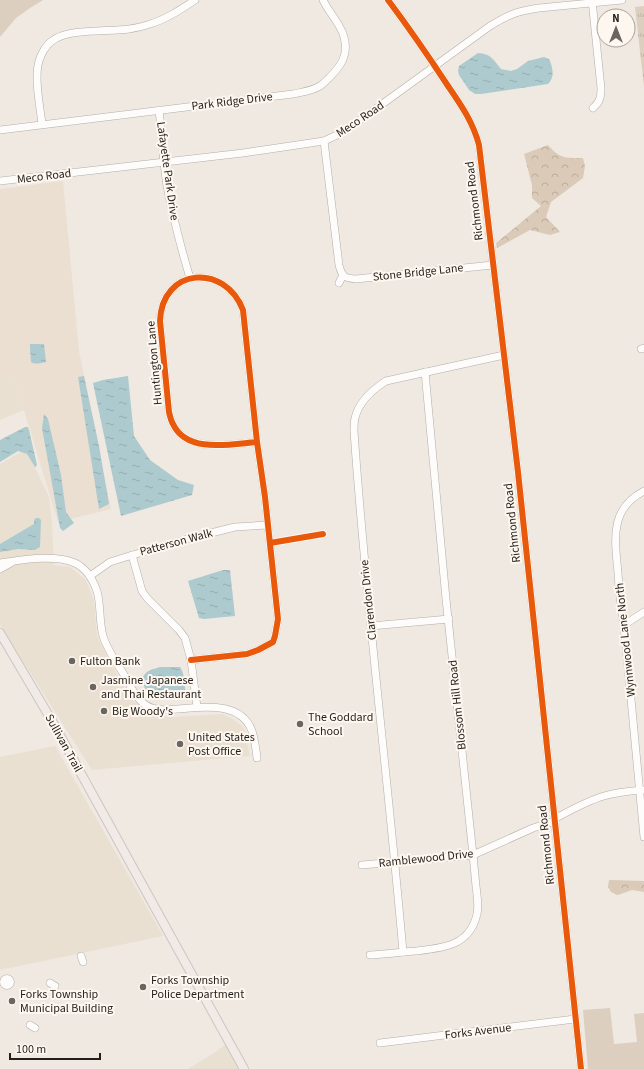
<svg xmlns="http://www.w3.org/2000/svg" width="644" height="1069" viewBox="0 0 644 1069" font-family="'Source Sans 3',sans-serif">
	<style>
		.commercial { fill: #e9e0d1 }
		.industrial { fill: #ebdfd2 }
		.grass { fill: url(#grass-tufts) }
		.forest { fill: url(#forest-crowns) }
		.park { fill: #ddcfbf }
		.water { fill: url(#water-ripples) }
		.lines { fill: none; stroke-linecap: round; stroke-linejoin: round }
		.minor-casing { stroke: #b2ada8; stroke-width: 8 }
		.major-casing { stroke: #c9c6c2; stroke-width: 10 }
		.minor { stroke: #fdfcfb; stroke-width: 7 }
		.major { stroke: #f2eae7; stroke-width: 8 }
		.cycleway-casing { stroke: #fef7f0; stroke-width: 8 }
		.cycleway { stroke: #e8590c; stroke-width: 6 }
		.poi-dot { fill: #6a655f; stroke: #fef7f0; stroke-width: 1.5 }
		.labels { text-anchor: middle; stroke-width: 4; stroke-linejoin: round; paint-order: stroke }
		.street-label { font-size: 12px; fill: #221e19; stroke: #fef7f0 }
		.poi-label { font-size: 12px; fill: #221e19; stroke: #fef7f0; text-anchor: start }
	</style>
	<defs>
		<pattern id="grass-tufts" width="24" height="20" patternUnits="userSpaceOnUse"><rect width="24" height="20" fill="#ddcfbf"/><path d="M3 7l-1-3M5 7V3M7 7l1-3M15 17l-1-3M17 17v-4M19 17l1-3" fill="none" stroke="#bdb1a4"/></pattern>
		<pattern id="forest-crowns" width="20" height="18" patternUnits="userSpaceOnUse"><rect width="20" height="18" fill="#dacab7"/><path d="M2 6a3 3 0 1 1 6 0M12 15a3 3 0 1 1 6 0" fill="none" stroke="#bbad9d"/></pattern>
		<pattern id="water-ripples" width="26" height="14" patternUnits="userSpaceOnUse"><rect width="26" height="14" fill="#adcacf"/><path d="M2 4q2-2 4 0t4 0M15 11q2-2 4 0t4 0" fill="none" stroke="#95adb1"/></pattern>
	</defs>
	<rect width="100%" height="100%" fill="#efe9e2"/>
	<g class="commercial">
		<polygon points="0,374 13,374 24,410 0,420"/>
		<polygon points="26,449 49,497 52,524 54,565 70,567 86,580 94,601 97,635 106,655 132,700 152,714 173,717 222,714 233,719 244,728 250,756 92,770 0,625 0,464"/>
		<polygon points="55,746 163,936 0,970 0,757"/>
		<polygon points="229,1042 244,1069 188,1069 214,1053"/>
	</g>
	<polygon class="industrial" points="63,181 79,351 111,509 58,522 13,374 0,374 0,189"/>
	<polygon class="grass" points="644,6 644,87 635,7"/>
	<g class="forest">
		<path d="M548 145C560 159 566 158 583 158L585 166 583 178 551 202 546 217 560 232 550 235 530 230 497 248 496 243 541 206 532 198V185L524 154Z"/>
		<polygon points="609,880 644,881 644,892 632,890 618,895 611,892 608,887"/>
	</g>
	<g class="park">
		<polygon points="0,0 43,0 30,8 16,18 0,37"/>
		<polygon points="610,1008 614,1044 637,1042 634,1014 644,1013 644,1069 588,1069 583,1010"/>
	</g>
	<g class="water">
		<path d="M478 53C491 54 493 59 501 69L511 71 517 69 528 61 544 57 549 59C553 67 555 78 548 84L481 94H475L469 90 459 75 458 71 459 66Z"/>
		<path d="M30 344H44L46 362C41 363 35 365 31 362L30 348Z"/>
		<polygon points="84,376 99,446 109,504 99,509 78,377"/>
		<polygon points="128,376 134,436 150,460 178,480 194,485 192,495 121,516 93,383 103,380"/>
		<polygon points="44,414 48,419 61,475 66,512 74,523 63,531 60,528 42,428"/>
		<polygon points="25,427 28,427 29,430 37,465 35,467 27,454 18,451 0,462 0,440"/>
		<polygon points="36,518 39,518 41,520 40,547 35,550 18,549 0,552 0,544 34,524 34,520"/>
		<polygon points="223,570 230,570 235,616 204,619 199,618 188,581"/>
		<path d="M160 667H180C185 675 185 685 185 694L179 699H165L153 696 145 689 142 679C146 670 151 670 160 667Z"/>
	</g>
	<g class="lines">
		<defs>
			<g id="minor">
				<path d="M388 0C409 28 429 57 448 86 461 105 473 122 479 145L518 472 581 1069"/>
				<path d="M592 0 601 88C601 97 600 102 593 108"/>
				<path d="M159 110C162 135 163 161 167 186 173 217 181 248 190 278"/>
				<path d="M42 124C40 106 34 78 39 61 41 54 46 45 52 41 68 28 109 32 129 29 135 28 141 27 147 25 165 20 180 10 195 0"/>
				<path d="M0 130 293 94C302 92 312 91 320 86 323 84 326 81 329 78 341 66 349 55 344 37 341 24 329 13 323 0"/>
				<path d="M324 141 339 265C342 277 344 278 356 279L493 265"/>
				<path d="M0 181 243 153 324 141 337 135 363 118 490 26C508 15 517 11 539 8L622 0"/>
				<polyline points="339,283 343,275"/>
				<polyline points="641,349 644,348"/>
				<polyline points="132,555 142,591 147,598 179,630 185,638 191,660 197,707"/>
				<path d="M0 563C22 560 54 554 75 563 86 568 93 580 97 591 101 605 99 622 103 636 107 649 115 661 123 673 129 683 134 696 143 703 152 711 167 710 178 709 203 707 241 701 252 731 255 740 256 749 257 758"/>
				<polyline points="0,569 11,563"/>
				<polyline points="90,576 110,562 126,557 191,538 235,527 268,525"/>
				<polyline points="624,625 644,612"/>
				<polyline points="371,626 449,619"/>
				<path d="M191 660 247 654 258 650 273 642 275 636 278 619 265 497 257 442 243 310C225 263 162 267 160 321L169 412C170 416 171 421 173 424 187 454 231 444 257 442"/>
				<path d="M644 837 624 625C621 607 619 590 618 573 615 540 609 509 644 491"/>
				<path d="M362 865 473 855 533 828 555 821 556 818C571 810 587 801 604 796 617 792 631 791 644 790"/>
				<path d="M403 952C388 778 366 605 354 431 354 427 354 422 355 418 359 401 372 390 386 381L504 355"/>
				<path d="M370 955C386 954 401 952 416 951 443 948 470 946 477 914 479 905 477 895 476 886 475 876 474 866 473 855L446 599 425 372"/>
				<polyline points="81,956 83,962"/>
				<circle cx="7" cy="982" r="3.5"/>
				<polyline points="50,983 55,986"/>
				<polyline points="30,1025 35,1028"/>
				<polyline points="380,1043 575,1019"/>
			</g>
			<polyline id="major" points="0,633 52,721 244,1069"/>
		</defs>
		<use href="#minor" class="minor-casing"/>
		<use href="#major" class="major-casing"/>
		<use href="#minor" class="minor"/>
		<use href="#major" class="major"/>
		<defs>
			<g id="cycleway">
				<path d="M388 0C409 28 429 57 448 86 461 105 473 122 479 145L518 472 581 1069"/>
				<polyline points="270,543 323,534"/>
				<path d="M191 660 247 654 258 650 273 642 275 636 278 619 265 497 257 442 243 310C225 263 162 267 160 321L169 412C170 416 171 421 173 424 187 454 231 444 257 442"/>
			</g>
		</defs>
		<use href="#cycleway" class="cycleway-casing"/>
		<use href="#cycleway" class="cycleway"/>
	</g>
	<g class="poi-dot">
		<circle cx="72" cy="661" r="4"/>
		<circle cx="93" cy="687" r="4"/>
		<circle cx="104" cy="711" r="4"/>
		<circle cx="300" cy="724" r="4"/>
		<circle cx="180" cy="744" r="4"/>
		<circle cx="143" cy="987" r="4"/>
		<circle cx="12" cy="1001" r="4"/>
	</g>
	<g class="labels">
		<g class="street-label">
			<text transform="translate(232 101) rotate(-7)" y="4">Park Ridge Drive</text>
			<text transform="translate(360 119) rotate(-34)" y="4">Meco Road</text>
			<text transform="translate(168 171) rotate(82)" y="4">Lafayette Park Drive</text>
			<text transform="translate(44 176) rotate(-7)" y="4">Meco Road</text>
			<text transform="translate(474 201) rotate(-97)" y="4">Richmond Road</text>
			<text transform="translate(418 272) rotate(-6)" y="4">Stone Bridge Lane</text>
			<text transform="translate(154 363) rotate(-95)" y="4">Huntington Lane</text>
			<text transform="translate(512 523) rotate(-96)" y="4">Richmond Road</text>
			<text transform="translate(176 542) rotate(-15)" y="4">Patterson Walk</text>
			<text transform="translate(368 600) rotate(-96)" y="4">Clarendon Drive</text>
			<text transform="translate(625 640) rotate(-96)" y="4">Wynnwood Lane North</text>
			<text transform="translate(457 705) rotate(-96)" y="4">Blossom Hill Road</text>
			<text transform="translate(64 743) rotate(61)" y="4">Sullivan Trail</text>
			<text transform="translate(546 845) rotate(-96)" y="4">Richmond Road</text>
			<text transform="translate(426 858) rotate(-6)" y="4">Ramblewood Drive</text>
			<text transform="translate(478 1031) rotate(-7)" y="4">Forks Avenue</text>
		</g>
		<g class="poi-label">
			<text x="80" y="665">Fulton Bank</text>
			<text x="101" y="684">Jasmine Japanese<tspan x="101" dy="14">and Thai Restaurant</tspan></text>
			<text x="112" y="715">Big Woody's</text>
			<text x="308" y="721">The Goddard<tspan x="308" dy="14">School</tspan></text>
			<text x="188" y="741">United States<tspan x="188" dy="14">Post Office</tspan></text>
			<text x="151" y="984">Forks Township<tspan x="151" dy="14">Police Department</tspan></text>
			<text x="20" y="998">Forks Township<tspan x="20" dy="14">Municipal Building</tspan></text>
		</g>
	</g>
	<g transform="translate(616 28)"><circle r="19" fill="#fef7f0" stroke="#a6a09a"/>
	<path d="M0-3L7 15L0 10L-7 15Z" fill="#6a655f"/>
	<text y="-6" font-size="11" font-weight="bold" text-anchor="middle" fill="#221e19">N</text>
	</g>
	<path d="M10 1053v6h90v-6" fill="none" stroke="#221e19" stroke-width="2"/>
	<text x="16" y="1053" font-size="12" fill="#221e19" stroke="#fef7f0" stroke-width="3" paint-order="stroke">100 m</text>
</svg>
